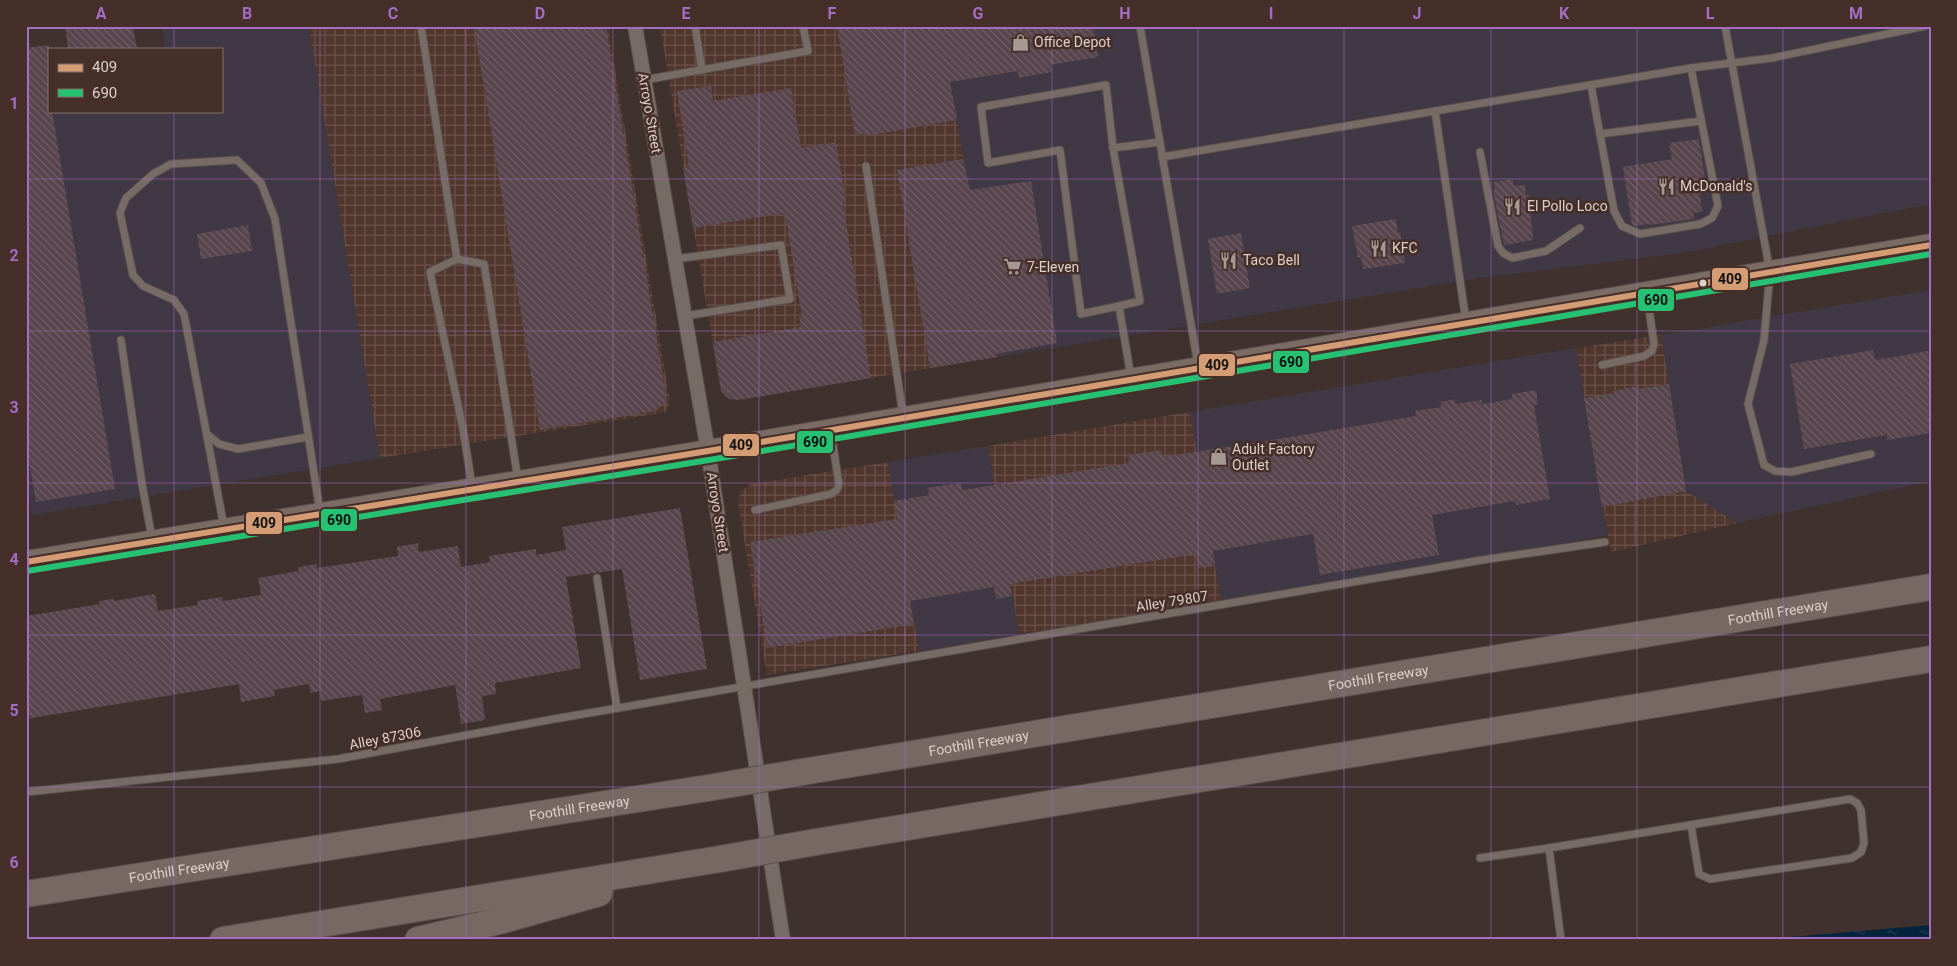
<svg xmlns="http://www.w3.org/2000/svg" width="1957" height="966" viewBox="0 0 1957 966" font-family="Roboto,sans-serif">
	<style>
		.commercial { fill: #413846 }
		.industrial { fill: url(#industrial-grid) }
		.water { fill: url(#water-ripples) }
		.building { fill: url(#building-back-hatch) }
		.lines { fill: none; stroke-linecap: round; stroke-linejoin: round }
		.service-casing { stroke: #5a4f4c; stroke-width: 9 }
		.minor-casing { stroke: #5a4f4c; stroke-width: 16 }
		.primary-casing { stroke: #5a4f4c; stroke-width: 24 }
		.motorway-casing { stroke: #5a4f4c; stroke-width: 28 }
		.service { stroke: #776c65; stroke-width: 7 }
		.minor { stroke: #776c65; stroke-width: 14 }
		.primary { stroke: #7a6b64; stroke-width: 22 }
		.motorway { stroke: #766963; stroke-width: 26 }
		.motorway-bridge-casing { stroke: #5a4f4c; stroke-width: 28; stroke-linecap: butt }
		.motorway-bridge { stroke: #766963; stroke-width: 26 }
		.bus-1-casing { stroke: #452f28; stroke-width: 10 }
		.bus-2-casing { stroke: #452f28; stroke-width: 10 }
		.bus-1 { stroke: #d39c74; stroke-width: 6 }
		.bus-2 { stroke: #26c172; stroke-width: 6 }
		.grid { fill: none; stroke: #a26dc3; stroke-width: 1; stroke-opacity: 0.55 }
		.bus-dot { fill: #ddcfca; stroke: #452f28; stroke-width: 2 }
		.labels { text-anchor: middle; stroke-width: 5; stroke-linejoin: round; paint-order: stroke }
		.poi-label { font-size: 14px; fill: #ddcfca; stroke: #452f28; text-anchor: start }
		.street-label { font-size: 14px; fill: #ddcfca; stroke: #452f28 }
		.line-badge { stroke: #452f28; stroke-width: 2 }
		.pale-badge-label { font-size: 14px; text-anchor: middle; font-weight: bold; fill: #111 }
		.neatline { fill: none; stroke: #a26dc3; stroke-width: 2 }
		.grid-label { font-size: 16px; text-anchor: middle; font-weight: bold; fill: #a26dc3 }
	</style>
	<defs>
		<pattern id="industrial-grid" width="8" height="8" patternUnits="userSpaceOnUse" patternTransform="scale(1.25)"><rect width="8" height="8" fill="#51362d"/><path d="M0 4h8M4 0v8" fill="none" stroke="#6a524a"/></pattern>
		<pattern id="water-ripples" width="26" height="14" patternUnits="userSpaceOnUse" patternTransform="scale(1.25)"><rect width="26" height="14" fill="#06233e"/><path d="M2 4q2-2 4 0t4 0M15 11q2-2 4 0t4 0" fill="none" stroke="#2a4259"/></pattern>
		<pattern id="building-back-hatch" width="6" height="6" patternUnits="userSpaceOnUse" patternTransform="scale(1.25)"><rect width="6" height="6" fill="#58444c"/><path d="M-1 5l2 2M0 0l6 6M5-1l2 2" fill="none" stroke="#705e64"/></pattern>
	</defs>
	<rect width="100%" height="100%" fill="#3f322e"/>
	<g class="commercial">
		<polygon points="162,26 309,26 380,458 32,515 26,477 26,102 49,111 221,111 221,49 165,49"/>
		<polygon points="941,26 1931,26 1931,204 1682,253 1479,278 997,357"/>
		<polygon points="1931,290 1931,481 1737,523 1686,491 1661,335"/>
		<polygon points="1576,348 1608,535 1523,551 1221,601 1190,412"/>
		<polygon points="988,446 1019,634 919,651 888,462"/>
	</g>
	<g class="industrial">
		<polygon points="309,26 608,26 670,403 666,412 380,458"/>
		<polygon points="660,26 941,26 997,357 738,400 726,397 720,387"/>
		<polygon points="1661,335 1686,491 1737,523 1611,552 1576,348"/>
		<polygon points="1190,412 1221,601 1019,634 988,446"/>
		<polygon points="888,462 919,651 767,675 738,503 741,491 751,484"/>
	</g>
	<polygon class="water" points="1931,925 1931,940 1756,940"/>
	<g class="building">
		<polygon points="65,26 133,26 137,49 68,49"/>
		<polygon points="474,26 606,26 667,402 655,411 540,430"/>
		<polygon points="837,26 1093,26 1098,57 1050,65 1052,72 1019,78 1018,71 950,82 957,120 865,136 865,133 855,135"/>
		<polygon points="49,45 49,111 52,111 115,489 36,502 26,444 26,48"/>
		<polygon points="711,86 713,101 791,88 801,148 836,142 846,203 843,204 871,378 738,400 729,399 721,391 713,342 801,327 799,317 802,317 785,213 693,228 683,168 689,167 677,91"/>
		<polygon points="1699,139 1707,192 1700,194 1702,212 1693,213 1694,219 1650,225 1649,224 1635,226 1632,225 1623,167 1672,159 1669,143"/>
		<polygon points="963,159 970,190 1031,181 1057,343 996,354 997,357 930,368 897,170"/>
		<polygon points="1513,179 1514,186 1525,185 1526,195 1529,194 1533,240 1504,245 1493,190 1495,190 1494,182"/>
		<polygon points="1396,219 1398,233 1400,232 1405,263 1363,269 1361,257 1358,258 1352,226"/>
		<polygon points="248,225 252,251 201,259 197,234"/>
		<polygon points="1241,233 1250,288 1217,294 1208,239"/>
		<polygon points="1873,350 1875,360 1928,351 1931,368 1931,433 1887,440 1887,435 1804,449 1790,364"/>
		<polygon points="1669,384 1686,491 1602,507 1584,398 1614,393 1613,391 1639,386 1639,389"/>
		<polygon points="1536,390 1538,404 1534,405 1550,499 1516,505 1515,501 1432,515 1439,555 1320,575 1313,534 1213,551 1215,566 1198,568 1196,554 1010,584 1012,596 996,599 994,587 910,601 914,624 767,648 750,542 897,519 894,501 929,495 927,488 961,483 962,490 1038,478 1129,463 1128,455 1161,450 1163,457 1297,436 1416,416 1415,411 1441,407 1440,402 1455,399 1455,404 1482,400 1482,404 1512,399 1512,394"/>
		<polygon points="680,508 707,669 640,680 622,569 566,577 581,668 495,683 496,694 482,696 485,720 461,724 455,685 380,699 382,710 365,713 362,695 321,701 320,691 310,693 309,684 274,690 275,696 241,702 239,684 26,719 26,616 100,604 99,601 113,599 114,601 155,594 158,611 198,605 197,601 222,597 223,601 261,595 258,578 299,571 298,567 317,564 317,568 398,556 397,547 418,543 419,552 458,546 461,567 490,562 489,556 536,549 536,555 566,550 562,527"/>
	</g>
	<g class="lines">
		<defs>
			<g id="service">
				<polyline points="421,26 457,259"/>
				<polyline points="695,26 702,70"/>
				<polyline points="1140,26 1198,365"/>
				<polyline points="1725,26 1770,272 1764,340 1748,404 1764,465 1775,471 1791,472 1871,454"/>
				<polyline points="644,80 808,51 803,26"/>
				<polyline points="1591,85 1614,211 1622,226 1640,234 1700,224 1712,218 1718,206 1691,68"/>
				<polyline points="1435,111 1466,321"/>
				<polyline points="1600,134 1701,121"/>
				<polyline points="1113,148 1106,85 981,107 988,163 1060,150 1081,314 1119,306"/>
				<polyline points="1480,152 1498,246 1503,253 1512,258 1546,251 1580,228"/>
				<polyline points="1162,157 1691,68 1772,58 1925,26"/>
				<polyline points="866,166 903,415"/>
				<polyline points="675,259 781,245 790,299 685,316"/>
				<polyline points="121,340 142,484 152,538"/>
				<polyline points="1602,365 1644,356 1652,351 1654,344 1647,295"/>
				<polyline points="1131,377 1119,306 1140,301 1113,148 1160,142"/>
				<polyline points="207,434 219,444 238,449 308,437"/>
				<polyline points="472,486 463,429 430,272 457,259 484,264 518,480"/>
				<polyline points="755,510 831,494 837,490 839,484 831,433"/>
				<polyline points="224,527 184,314 174,300 143,286 133,275 120,213 126,198 153,174 171,164 237,160 261,183 275,219 320,512"/>
				<polyline points="597,578 617,708"/>
				<polyline points="26,792 338,759 554,719 1055,633 1482,560 1605,542"/>
				<polyline points="1480,858 1549,848"/>
				<polyline points="1561,940 1549,848 1850,799 1857,803 1861,810 1864,843 1861,852 1852,858 1710,879 1699,874 1691,825"/>
			</g>
			<polyline id="minor" points="635,26 708,451 783,940"/>
			<polyline id="primary" points="26,562 708,451 1931,245"/>
			<g id="motorway">
				<path id="s1" d="M802 772 1931 587"/>
				<polyline points="816,842 1931,659"/>
				<path id="s2" d="M26 894 708 788"/>
				<polyline points="223,940 720,859"/>
				<polyline points="418,940 503,920 599,893"/>
			</g>
		</defs>
		<use href="#service" class="service-casing"/>
		<use href="#minor" class="minor-casing"/>
		<use href="#primary" class="primary-casing"/>
		<use href="#motorway" class="motorway-casing"/>
		<use href="#service" class="service"/>
		<use href="#minor" class="minor"/>
		<use href="#primary" class="primary"/>
		<use href="#motorway" class="motorway"/>
		<defs>
			<g id="motorway-bridge">
				<polyline points="708,788 802,772"/>
				<polyline points="720,859 816,842"/>
			</g>
		</defs>
		<use href="#motorway-bridge" class="motorway-bridge-casing"/>
		<use href="#motorway-bridge" class="motorway-bridge"/>
		<defs>
			<polyline id="bus-1" points="26,562 708,451 1931,245"/>
			<polyline id="bus-2" points="27,571 709,460 1931,254"/>
		</defs>
		<use href="#bus-1" class="bus-1-casing"/>
		<use href="#bus-2" class="bus-2-casing"/>
		<use href="#bus-1" class="bus-1"/>
		<use href="#bus-2" class="bus-2"/>
	</g>
	<path class="grid" d="M174 26V49M320 26V940M466 26V940M613 26V940M759 26V940M905 26V940M1052 26V940M1198 26V940M1344 26V940M1491 26V940M1637 26V940M1783 26V940M174 111V940M26 179H1931M26 331H1931M26 483H1931M26 635H1931M26 787H1931"/>
	<defs>
		<symbol id="shop-bare" viewBox="-9 -9 18 18"><path d="M-5-2.5h2.3a2.7 3.5 0 0 1 5.4 0H5L5.5 6h-11ZM-1.5-2.5h3a1.5 2.3 0 0 0-3 0Z" fill="#a69893" stroke="#452f28" stroke-width="2.5" paint-order="stroke"/></symbol>
		<symbol id="restaurant-bare" viewBox="-9 -9 18 18"><path d="M-5-6h1v4h1v-4h1v4h1v-4h1v5L-1.5 .5V6h-2V.5L-5-1ZM5-6V6H3V1.5H1.5Q1.5-4 5-6Z" fill="#a69893" stroke="#452f28" stroke-width="2.5" paint-order="stroke"/></symbol>
		<symbol id="supermarket-bare" viewBox="-9 -9 18 18"><path d="M-6-5.5h2.5l.6 2H6L4.5 2H-2.5L-4.4-4H-6ZM-1.5 3.2a1.3 1.3 0 1 0 .1 0ZM3 3.2a1.3 1.3 0 1 0 .1 0Z" fill="#a69893" stroke="#452f28" stroke-width="2.5" paint-order="stroke"/></symbol>
	</defs>
	<g fill-rule="evenodd">
		<use href="#shop-bare" x="1008" y="30" width="25" height="25"/>
		<use href="#restaurant-bare" x="1654" y="174" width="25" height="25"/>
		<use href="#restaurant-bare" x="1500" y="194" width="25" height="25"/>
		<use href="#restaurant-bare" x="1366" y="236" width="25" height="25"/>
		<use href="#restaurant-bare" x="1216" y="248" width="25" height="25"/>
		<use href="#supermarket-bare" x="1000" y="254" width="25" height="25"/>
		<use href="#shop-bare" x="1206" y="444" width="25" height="25"/>
	</g>
	<circle class="bus-dot" cx="1703" cy="283" r="4.5"/>
	<g class="labels">
		<g class="poi-label">
			<text x="1034" y="47">Office Depot</text>
			<text x="1680" y="191">McDonald's</text>
			<text x="1527" y="211">El Pollo Loco</text>
			<text x="1392" y="253">KFC</text>
			<text x="1243" y="265">Taco Bell</text>
			<text x="1027" y="272">7-Eleven</text>
			<text x="1232" y="454">Adult Factory<tspan x="1232" dy="16">Outlet</tspan></text>
		</g>
		<g class="street-label">
			<text transform="translate(650 113) rotate(80)" y="5">Arroyo Street</text>
			<text transform="translate(718 512) rotate(81)" y="5">Arroyo Street</text>
			<text transform="translate(1172 601) rotate(-9)" y="5">Alley 79807</text>
			<text dy="5" stroke="none"><textPath href="#s1" startOffset="989">Foothill Freeway</textPath></text>
			<text dy="5" stroke="none"><textPath href="#s1" startOffset="584">Foothill Freeway</textPath></text>
			<text transform="translate(385 738) rotate(-11)" y="5">Alley 87306</text>
			<text dy="5" stroke="none"><textPath href="#s1" startOffset="179">Foothill Freeway</textPath></text>
			<text dy="5" stroke="none"><textPath href="#s2" startOffset="560">Foothill Freeway</textPath></text>
			<text dy="5" stroke="none"><textPath href="#s2" startOffset="155">Foothill Freeway</textPath></text>
		</g>
	</g>
	<g class="line-badge">
		<rect x="1711" y="267" width="38" height="24" rx="5" fill="#d39c74"/>
		<rect x="1637" y="288" width="38" height="24" rx="5" fill="#26c172"/>
		<rect x="1272" y="350" width="38" height="24" rx="5" fill="#26c172"/>
		<rect x="1198" y="353" width="38" height="24" rx="5" fill="#d39c74"/>
		<rect x="796" y="430" width="38" height="24" rx="5" fill="#26c172"/>
		<rect x="722" y="433" width="38" height="24" rx="5" fill="#d39c74"/>
		<rect x="320" y="508" width="38" height="24" rx="5" fill="#26c172"/>
		<rect x="245" y="511" width="38" height="24" rx="5" fill="#d39c74"/>
	</g>
	<g class="pale-badge-label">
		<text x="1730" y="284">409</text>
		<text x="1656" y="305">690</text>
		<text x="1291" y="367">690</text>
		<text x="1217" y="370">409</text>
		<text x="815" y="447">690</text>
		<text x="741" y="450">409</text>
		<text x="339" y="525">690</text>
		<text x="264" y="528">409</text>
	</g>
	<rect width="1957" height="966" fill="none" stroke="#452f28" stroke-width="55"/>
	<rect x="48" y="48" width="175" height="65" fill="#452f28" stroke="#826f69"/>
	<rect x="58" y="64" width="25" height="8" fill="#d39c74" stroke="#826f69"/>
	<text x="92" y="72" font-size="15" fill="#ddcfca">409</text>
	<rect x="58" y="89" width="25" height="8" fill="#26c172" stroke="#826f69"/>
	<text x="92" y="98" font-size="15" fill="#ddcfca">690</text>
	<rect x="28" y="28" width="1902" height="910" class="neatline"/>
	<g class="grid-label">
		<text x="101" y="19">A</text>
		<text x="247" y="19">B</text>
		<text x="393" y="19">C</text>
		<text x="540" y="19">D</text>
		<text x="686" y="19">E</text>
		<text x="832" y="19">F</text>
		<text x="978" y="19">G</text>
		<text x="1125" y="19">H</text>
		<text x="1271" y="19">I</text>
		<text x="1417" y="19">J</text>
		<text x="1564" y="19">K</text>
		<text x="1710" y="19">L</text>
		<text x="1856" y="19">M</text>
		<text x="14" y="109">1</text>
		<text x="14" y="261">2</text>
		<text x="14" y="413">3</text>
		<text x="14" y="565">4</text>
		<text x="14" y="716">5</text>
		<text x="14" y="868">6</text>
	</g>
</svg>
